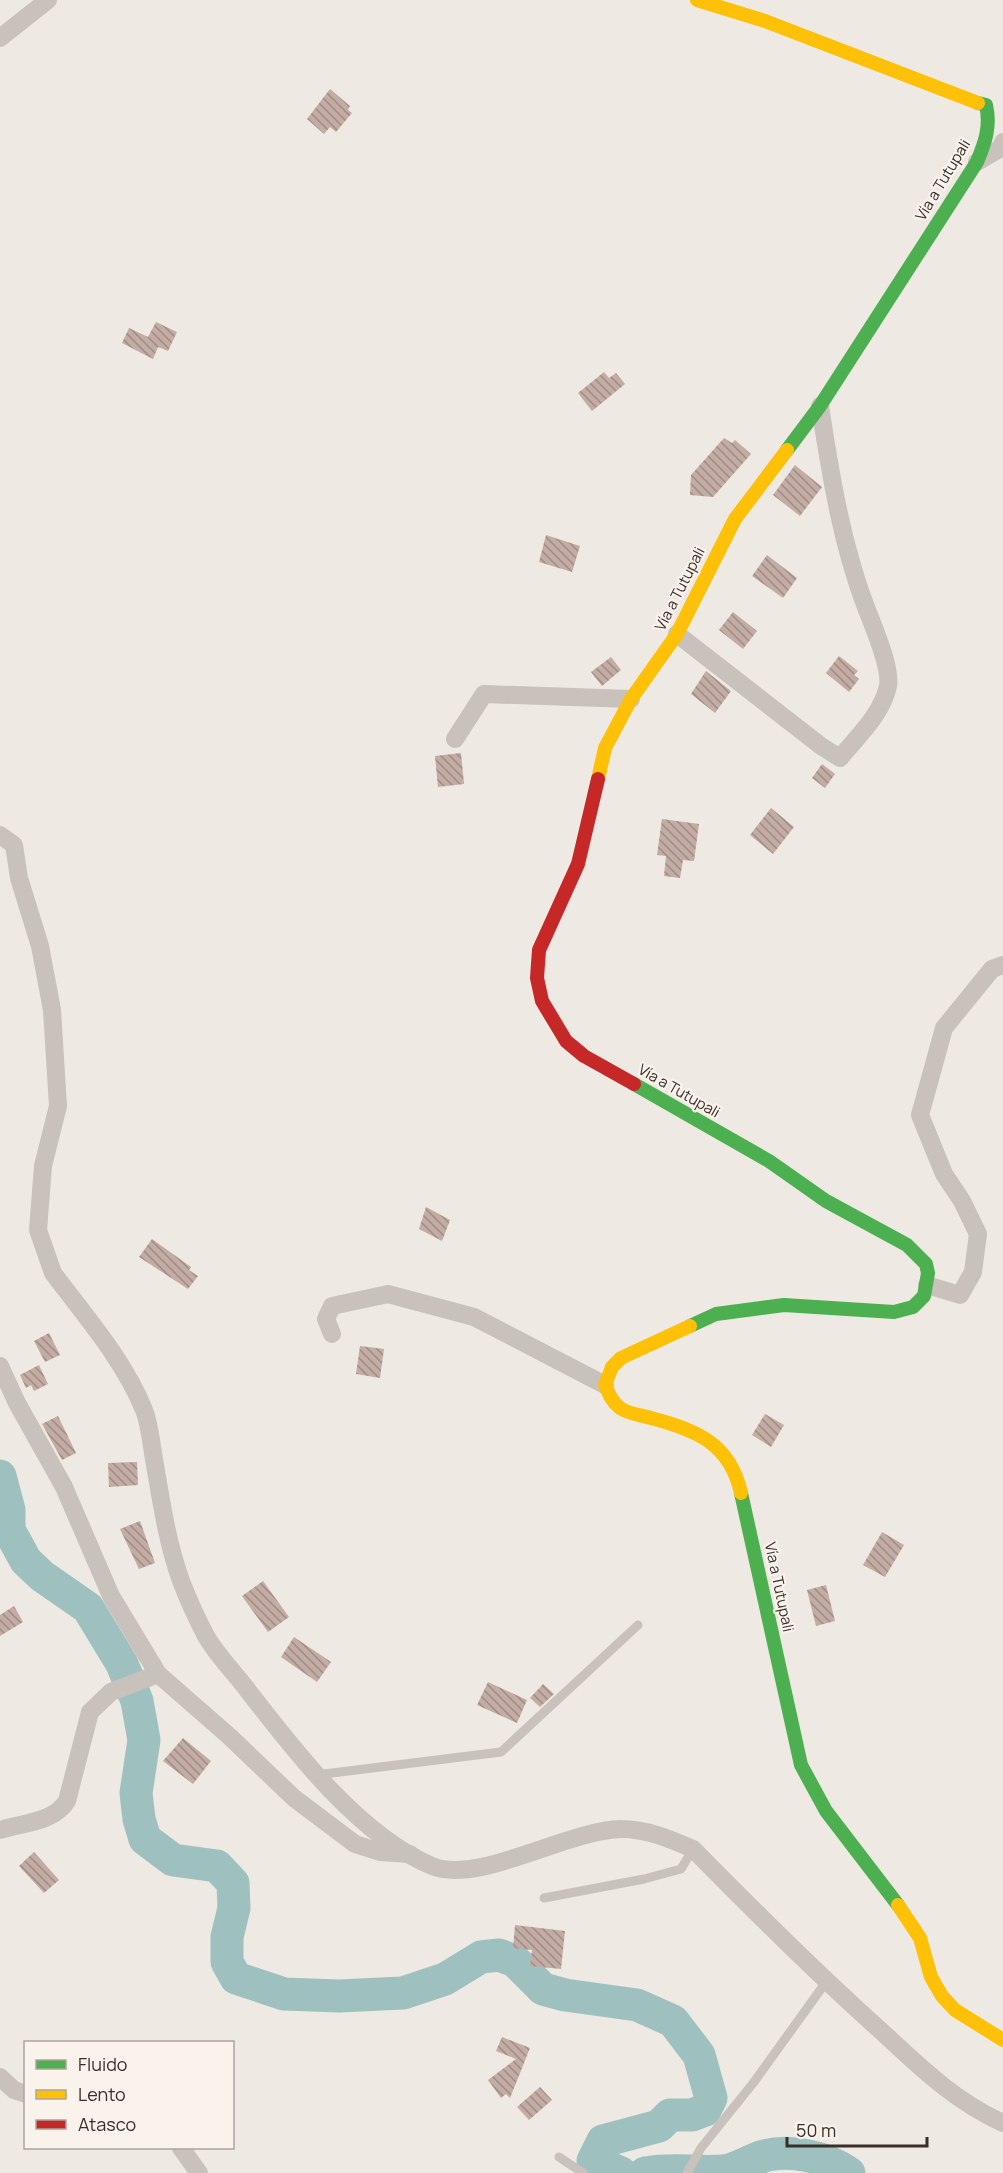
<svg xmlns="http://www.w3.org/2000/svg" width="1003" height="2173" viewBox="0 0 1003 2173" font-family="Manrope,sans-serif">
	<style>
		.lines { fill: none; stroke-linecap: round; stroke-linejoin: round }
		.river { stroke: #9ec1c0; stroke-width: 33 }
		.building { fill: url(#building-back-hatch) }
		.lane { stroke: #c8c1bc; stroke-width: 9 }
		.street { stroke: #c8c1bc; stroke-width: 18 }
		.fast { stroke: #4caf50; stroke-width: 14 }
		.slow { stroke: #ffc107; stroke-width: 14 }
		.jam { stroke: #c62828; stroke-width: 14 }
		.labels { text-anchor: middle; stroke-width: 4.5; stroke-linejoin: round; paint-order: stroke }
		.street-label { font-size: 15px; fill: #392e29; stroke: #faf3eb }
	</style>
	<defs>
		<pattern id="building-back-hatch" width="6" height="6" patternUnits="userSpaceOnUse" patternTransform="scale(1.5)"><rect width="6" height="6" fill="#c2aca4"/><path d="M-1 5l2 2M0 0l6 6M5-1l2 2" fill="none" stroke="#9f8c86"/></pattern>
	</defs>
	<rect width="100%" height="100%" fill="#eee9e3"/>
	<g class="lines">
		<g class="river">
			<polyline points="0,1476 9,1510 9,1530 26,1561 42,1576 88,1608 122,1664 137,1701 144,1740 136,1793 139,1819 145,1839 173,1860 217,1866 233,1883 234,1908 227,1937 227,1962 236,1978 284,1994 339,1996 403,1993 445,1979 481,1957 499,1955 515,1961 543,1989 565,1995 637,2005 673,2021 699,2055 711,2098 705,2110 692,2115 670,2115 659,2126 603,2141 593,2161 621,2173"/>
			<path d="M645 2173C672 2168 696 2173 723 2171 735 2170 749 2161 761 2157 788 2148 827 2157 849 2173"/>
		</g>
	</g>
	<g class="building">
		<polygon points="330,89 350,106 348,110 352,113 336,132 330,127 324,134 307,119"/>
		<polygon points="156,322 177,332 168,351 158,347 153,359 122,343 129,328 148,337"/>
		<polygon points="604,372 609,378 616,373 625,384 592,411 578,393"/>
		<polygon points="724,438 732,443 735,440 751,454 713,497 690,495 691,475"/>
		<polygon points="795,465 822,487 800,516 773,495"/>
		<polygon points="546,535 580,546 572,572 539,562"/>
		<polygon points="767,555 797,578 783,598 752,576"/>
		<polygon points="733,612 757,631 743,649 719,630"/>
		<polygon points="839,656 858,671 854,675 859,679 849,692 826,673"/>
		<polygon points="611,657 621,670 602,686 591,672"/>
		<polygon points="706,671 731,691 715,713 691,694"/>
		<polygon points="461,753 464,784 438,787 435,756"/>
		<polygon points="822,764 835,774 825,788 812,778"/>
		<polygon points="771,808 794,827 773,854 750,835"/>
		<polygon points="662,819 699,824 694,861 683,860 680,878 664,876 666,856 657,855"/>
		<polygon points="426,1207 450,1220 442,1241 419,1229"/>
		<polygon points="152,1239 191,1267 189,1270 198,1276 188,1289 139,1257"/>
		<polygon points="49,1333 60,1355 45,1362 34,1341"/>
		<polygon points="360,1346 384,1349 380,1378 356,1374"/>
		<polygon points="39,1365 48,1384 34,1391 31,1385 26,1388 20,1375"/>
		<polygon points="765,1414 784,1425 771,1447 752,1435"/>
		<polygon points="58,1416 76,1453 62,1460 42,1424"/>
		<polygon points="137,1462 138,1485 109,1487 108,1463"/>
		<polygon points="140,1521 155,1563 139,1569 120,1529"/>
		<polygon points="882,1532 904,1545 885,1577 863,1565"/>
		<polygon points="263,1581 289,1617 268,1632 242,1596"/>
		<polygon points="826,1585 835,1621 816,1626 807,1590"/>
		<polygon points="14,1606 23,1622 0,1636 0,1615"/>
		<polygon points="294,1637 331,1662 317,1682 281,1657"/>
		<polygon points="488,1682 527,1700 517,1723 477,1705"/>
		<polygon points="543,1684 554,1694 540,1707 530,1698"/>
		<polygon points="183,1738 211,1761 193,1784 163,1761"/>
		<polygon points="34,1852 59,1880 44,1893 19,1866"/>
		<polygon points="515,1925 565,1931 561,1969 530,1966 532,1950 513,1948"/>
		<polygon points="502,2037 530,2048 510,2098 506,2094 501,2098 488,2080 516,2059 496,2051"/>
		<polygon points="540,2087 552,2100 529,2120 517,2107"/>
	</g>
	<g class="lines">
		<g class="lane">
			<polyline points="316,1775 501,1752 638,1625"/>
			<polyline points="544,1898 644,1879 681,1869 693,1849"/>
			<polyline points="559,2157 583,2173"/>
			<polyline points="687,2173 701,2148 754,2082 826,1982"/>
		</g>
		<g class="street">
			<polyline points="0,38 48,0"/>
			<polyline points="977,162 1001,148 1003,142"/>
			<path d="M677 634 821 746 840 758C858 736 882 714 888 686 891 669 877 636 871 620 843 552 831 478 820 406"/>
			<polyline points="455,739 484,694 631,699"/>
			<path d="M0 835 14 845 19 878 40 946 52 1010 58 1106 43 1166 38 1230 53 1273C85 1316 124 1360 144 1410 150 1425 151 1443 154 1459 161 1500 167 1542 181 1581 188 1599 197 1619 206 1636 216 1654 233 1671 246 1688 293 1749 359 1836 432 1866 478 1885 568 1830 621 1829 647 1829 670 1839 693 1849 754 1911 815 1972 880 2030 919 2066 954 2101 1003 2123"/>
			<polyline points="927,1285 960,1295 973,1272 978,1234 962,1201 944,1174 920,1115 944,1028 992,969 1003,965"/>
			<polyline points="332,1334 326,1319 332,1306 388,1294 474,1317 605,1385"/>
			<polyline points="0,1366 17,1403 64,1487 111,1596 158,1674"/>
			<path d="M0 1830C23 1823 54 1822 67 1801L90 1712 111 1692 158 1674 229 1736 294 1798 355 1844 380 1852 410 1854"/>
			<polyline points="0,2077 14,2090 26,2094"/>
			<polyline points="181,2148 199,2173"/>
		</g>
		<g class="fast">
			<path d="M787 450 820 406 977 162C985 143 991 126 986 105L978 103"/>
			<polyline points="634,1084 769,1161 826,1201 907,1245 926,1264 928,1273 924,1296 913,1307 894,1312 784,1305 716,1314 690,1326"/>
			<polyline points="741,1493 801,1765 826,1811 898,1905"/>
		</g>
		<g class="slow">
			<polyline points="697,0 765,21 978,103"/>
			<polyline points="598,779 605,748 631,699 677,634 735,519 787,450"/>
			<path d="M690 1326 621 1358 612 1367 605 1385C609 1394 612 1402 620 1408 628 1414 641 1415 651 1418 696 1430 730 1443 741 1493"/>
			<polyline points="898,1905 920,1938 931,1977 942,1996 955,2010 1003,2040"/>
		</g>
		<polyline class="jam" points="598,779 578,864 539,950 537,978 542,1001 566,1041 584,1056 634,1084"/>
	</g>
	<g class="labels">
		<g class="street-label">
			<text transform="translate(943 180) rotate(-59)" y="5">Vía a Tutupali</text>
			<text transform="translate(680 589) rotate(-63)" y="5">Vía a Tutupali</text>
			<text transform="translate(679 1091) rotate(30)" y="5">Vía a Tutupali</text>
			<text transform="translate(779 1587) rotate(78)" y="5">Vía a Tutupali</text>
		</g>
	</g>
	<rect x="24" y="2041" width="210" height="108" fill="#faf3eb" stroke="#ada49d" stroke-width="1.5"/>
	<rect x="36" y="2060" width="30" height="9" fill="#4caf50" stroke="#ada49d" stroke-width="1.5"/>
	<text x="78" y="2071" font-size="18" fill="#392e29">Fluido</text>
	<rect x="36" y="2090" width="30" height="9" fill="#ffc107" stroke="#ada49d" stroke-width="1.5"/>
	<text x="78" y="2101" font-size="18" fill="#392e29">Lento</text>
	<rect x="36" y="2120" width="30" height="9" fill="#c62828" stroke="#ada49d" stroke-width="1.5"/>
	<text x="78" y="2131" font-size="18" fill="#392e29">Atasco</text>
	<path d="M787 2137v9h140v-9" fill="none" stroke="#392e29" stroke-width="3"/>
	<text x="796" y="2137" font-size="18" fill="#392e29" stroke="#faf3eb" stroke-width="4.5" paint-order="stroke">50 m</text>
</svg>
